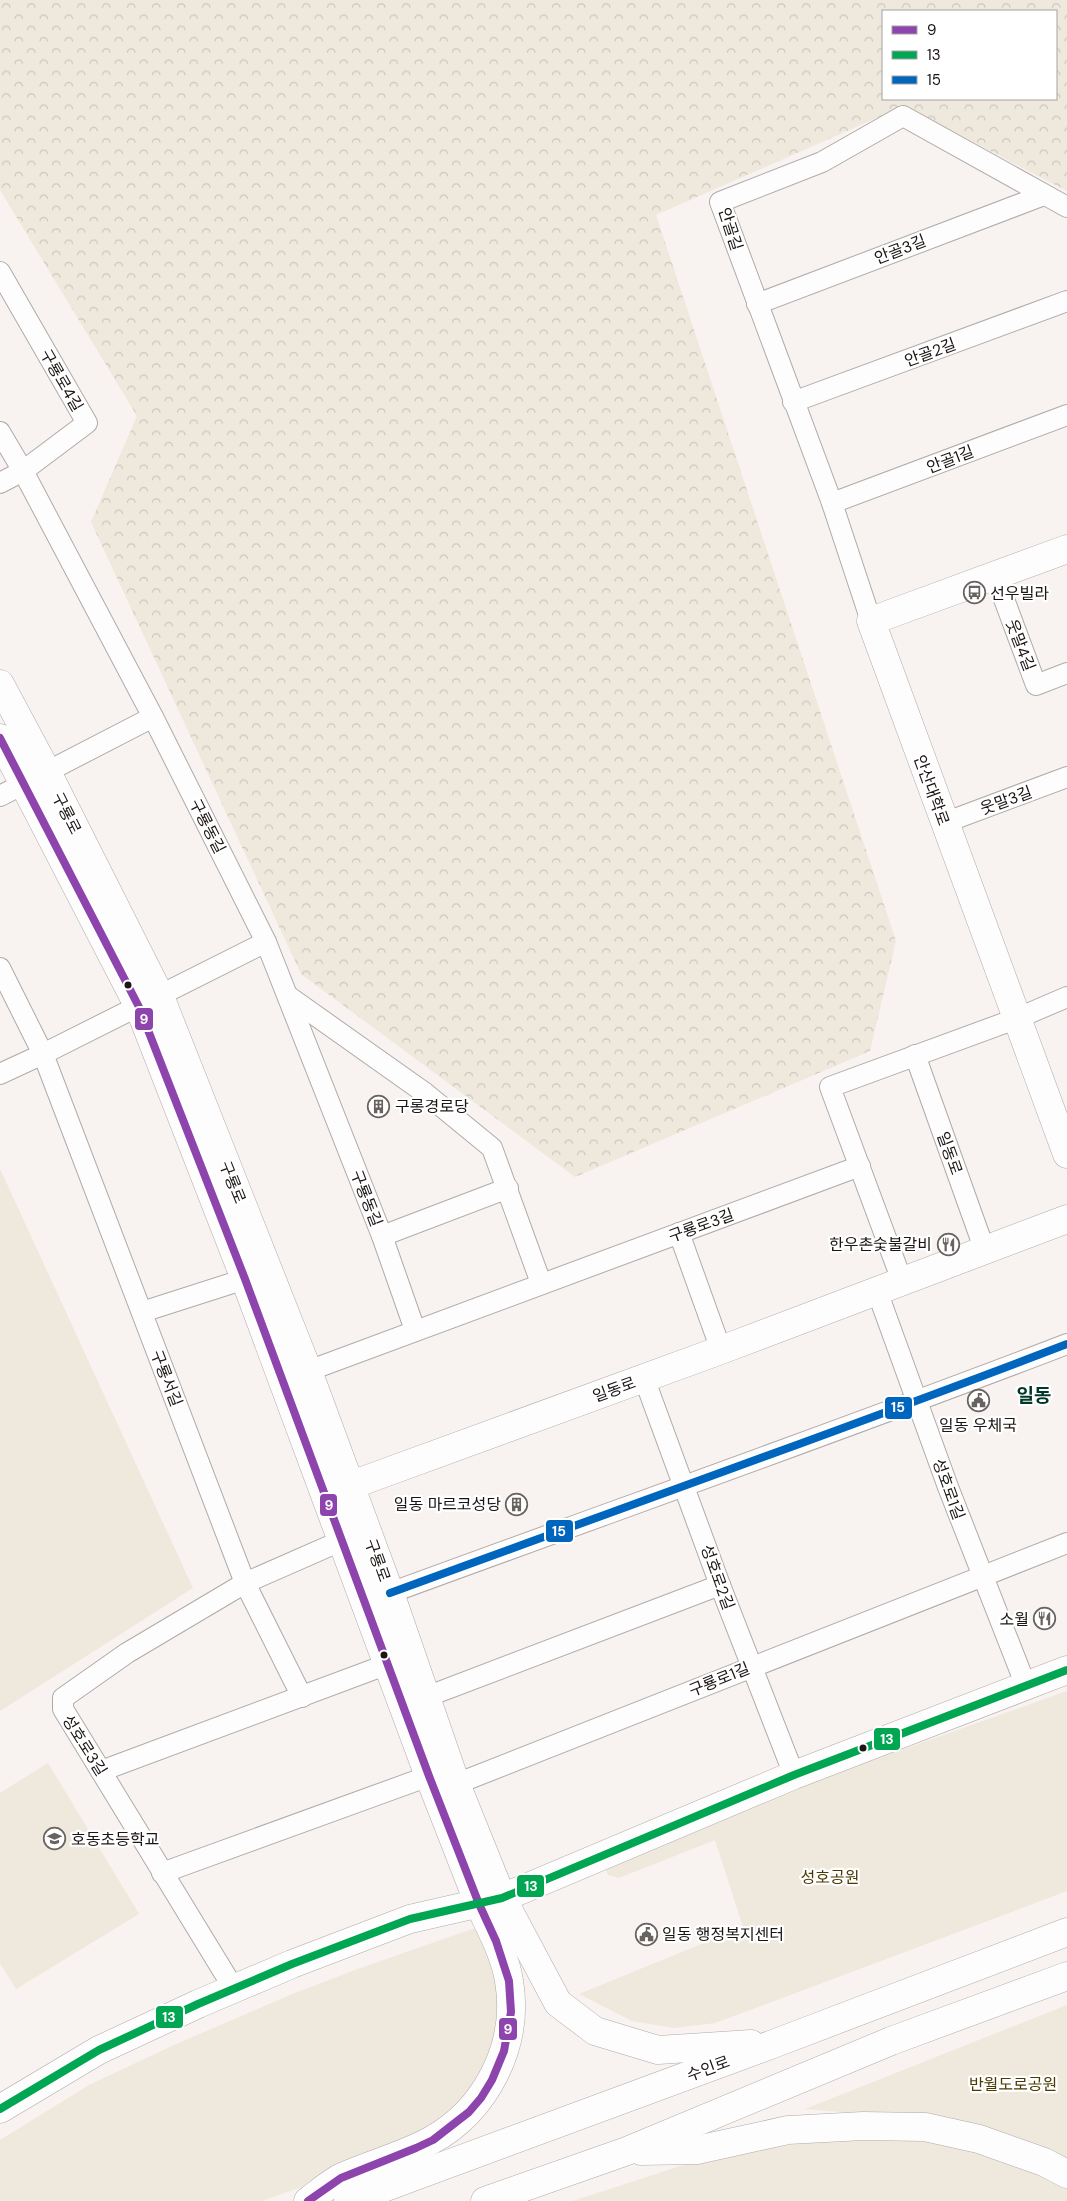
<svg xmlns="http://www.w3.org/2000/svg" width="1067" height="2201" viewBox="0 0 1067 2201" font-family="'DM Sans','Noto Sans KR',sans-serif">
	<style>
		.forest { fill: url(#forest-crowns); fill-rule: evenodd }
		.green { fill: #eee8dd }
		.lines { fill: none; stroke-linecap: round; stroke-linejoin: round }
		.street-casing { stroke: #b0aaa8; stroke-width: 22 }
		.secondary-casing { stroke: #b0aaa8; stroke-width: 29 }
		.highway-casing { stroke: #b0aaa8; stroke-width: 29 }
		.street { stroke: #fefdfd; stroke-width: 20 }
		.secondary { stroke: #fefdfd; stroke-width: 28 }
		.highway { stroke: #fefdfd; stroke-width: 28 }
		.bus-1-casing { stroke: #fff; stroke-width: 11 }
		.bus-2-casing { stroke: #fff; stroke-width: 11 }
		.bus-3-casing { stroke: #fff; stroke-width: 11 }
		.bus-1 { stroke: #8e44ad; stroke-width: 8 }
		.bus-2 { stroke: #00a651; stroke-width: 8 }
		.bus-3 { stroke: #0065bd; stroke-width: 8 }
		.bus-dot { fill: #1b1513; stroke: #fff; stroke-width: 2 }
		.labels { text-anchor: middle; stroke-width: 4.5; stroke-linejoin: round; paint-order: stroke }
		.street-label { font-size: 16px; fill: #1b1513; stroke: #fff }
		.poi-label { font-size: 16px; fill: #1b1513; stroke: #fff; text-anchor: start }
		.park-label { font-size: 16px; fill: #4a3b04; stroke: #fff }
		.quarter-label { font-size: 19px; font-weight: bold; fill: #013728; stroke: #fff }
		.line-badge { stroke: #fff; stroke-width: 2 }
		.badge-label { font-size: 14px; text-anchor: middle; font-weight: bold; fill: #fff }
	</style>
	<defs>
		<pattern id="forest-crowns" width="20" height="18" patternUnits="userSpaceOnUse" patternTransform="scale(1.25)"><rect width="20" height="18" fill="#eee8dd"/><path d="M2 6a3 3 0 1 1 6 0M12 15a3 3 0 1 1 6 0" fill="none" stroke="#ccc6bd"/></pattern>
	</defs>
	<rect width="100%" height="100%" fill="#f8f2f0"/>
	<path class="forest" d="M0 0H1067V191L904 106 656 215 896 941 870 1051 575 1177 301 974 91 522 137 416 0 190ZM883 11H1056V99H883Z"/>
	<g class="green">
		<polygon points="0,1169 193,1588 0,1711"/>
		<polygon points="1067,1691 1067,1891 715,2023 674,2028 632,2021 579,1994 743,1927 715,1840 619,1878 608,1875 601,1857"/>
		<polygon points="48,1763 139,1914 16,1989 0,1963 0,1793"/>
		<polygon points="472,1929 488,1929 502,1962 498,2051 466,2107 335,2175 262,2201 0,2201 0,2140 89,2085 174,2045 290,1995 355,1970"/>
		<polygon points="1067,2005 1067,2160 959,2122 805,2109"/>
		<polygon points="868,2133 982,2146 1067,2182 1067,2201 573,2201 702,2159"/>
	</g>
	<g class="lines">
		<defs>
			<g id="street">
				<polyline points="0,272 87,423 23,471 0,483"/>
				<polyline points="757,304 1044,195"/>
				<polyline points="793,402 1067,301"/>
				<polyline points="0,432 23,471 153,717 266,942 382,1236 415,1330"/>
				<polyline points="832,503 1067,415"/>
				<polyline points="995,575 1036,685 1067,673"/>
				<polyline points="871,621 832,503 720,202 822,162 903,116 1067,207"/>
				<polyline points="0,796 153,717"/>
				<polyline points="944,823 1067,777"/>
				<polyline points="0,968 43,1054 245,1583 302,1697"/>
				<polyline points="288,996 425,1093 492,1148 541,1283"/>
				<polyline points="915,1055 985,1251"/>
				<polyline points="0,1074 43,1054 266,942"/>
				<polyline points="679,1233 721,1350"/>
				<polyline points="382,1236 508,1188"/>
				<polyline points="902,1281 830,1087 1018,1018 1067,997"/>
				<polyline points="877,1291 948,1487 1026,1686"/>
				<polyline points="142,1312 245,1279"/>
				<polyline points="308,1371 860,1166"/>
				<polyline points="644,1378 720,1585 794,1775"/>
				<path d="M390 1593C616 1510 843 1430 1067 1344"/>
				<polyline points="426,1697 720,1585"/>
				<polyline points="101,1771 388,1664"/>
				<polyline points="456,1784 1067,1543"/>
				<polyline points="162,1873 429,1776"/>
				<polyline points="234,1989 63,1709 63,1698 127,1653 245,1583 343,1540"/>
			</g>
			<g id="secondary">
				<polyline points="1067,549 871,621 1067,1154"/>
				<polyline points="0,684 47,772 159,994 308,1371 390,1593 456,1784 502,1898"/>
				<polyline points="0,738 139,1007 245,1279 429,1776 479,1904"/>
				<polyline points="335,1491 721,1350 1067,1219"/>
				<polyline points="0,2109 99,2050 198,2004 292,1964 410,1919 502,1898 794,1775 1067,1670"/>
			</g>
			<g id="highway">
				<polyline points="502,1898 558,2003 595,2031 658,2050 751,2044"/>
				<polyline points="641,2151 697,2150 788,2130 863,2126 925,2127 979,2139 1044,2162 1067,2174"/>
				<path d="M308 2201C319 2193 330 2183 342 2177 371 2164 402 2156 430 2141 486 2111 520 2045 509 1981 505 1954 490 1928 479 1904"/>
				<polyline points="348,2201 773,2044 1067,1932"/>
				<polyline points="485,2201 627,2151 891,2041 1067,1976"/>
			</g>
		</defs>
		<use href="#street" class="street-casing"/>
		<use href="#secondary" class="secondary-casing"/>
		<use href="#highway" class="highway-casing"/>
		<use href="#street" class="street"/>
		<use href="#secondary" class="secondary"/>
		<use href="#highway" class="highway"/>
		<defs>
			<polyline id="bus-1" points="0,738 139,1007 245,1279 429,1776 479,1904 496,1941 509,1981 511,2012 504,2051 492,2080 481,2098 469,2112 433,2140 416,2148 341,2178 308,2201"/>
			<polyline id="bus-2" points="0,2109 99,2050 198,2004 292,1964 410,1919 502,1898 794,1775 1067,1670"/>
			<path id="bus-3" d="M390 1593C616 1510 843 1430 1067 1344"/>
		</defs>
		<use href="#bus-1" class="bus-1-casing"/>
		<use href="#bus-2" class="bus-2-casing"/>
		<use href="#bus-3" class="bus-3-casing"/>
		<use href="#bus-1" class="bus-1"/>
		<use href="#bus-2" class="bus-2"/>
		<use href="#bus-3" class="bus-3"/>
	</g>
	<defs>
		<symbol id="bus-ring" viewBox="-11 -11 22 22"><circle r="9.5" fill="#fff" stroke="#686260" stroke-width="1.5"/><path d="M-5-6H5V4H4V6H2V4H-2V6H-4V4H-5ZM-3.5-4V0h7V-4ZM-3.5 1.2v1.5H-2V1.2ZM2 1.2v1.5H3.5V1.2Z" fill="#686260"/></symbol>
		<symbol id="building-ring" viewBox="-11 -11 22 22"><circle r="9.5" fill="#fff" stroke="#686260" stroke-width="1.5"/><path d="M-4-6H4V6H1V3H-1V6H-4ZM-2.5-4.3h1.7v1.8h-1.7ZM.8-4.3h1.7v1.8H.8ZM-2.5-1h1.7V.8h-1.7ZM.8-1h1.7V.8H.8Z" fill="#686260"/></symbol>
		<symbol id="restaurant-ring" viewBox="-11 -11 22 22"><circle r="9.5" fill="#fff" stroke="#686260" stroke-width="1.5"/><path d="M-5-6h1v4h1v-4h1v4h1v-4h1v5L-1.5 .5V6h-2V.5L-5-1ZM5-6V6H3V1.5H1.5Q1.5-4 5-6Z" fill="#686260"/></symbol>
		<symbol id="civic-ring" viewBox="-11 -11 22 22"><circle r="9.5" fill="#fff" stroke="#686260" stroke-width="1.5"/><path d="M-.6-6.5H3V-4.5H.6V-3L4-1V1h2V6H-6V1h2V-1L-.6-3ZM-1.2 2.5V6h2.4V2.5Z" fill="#686260"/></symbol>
		<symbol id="school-ring" viewBox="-11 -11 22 22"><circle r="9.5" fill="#fff" stroke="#686260" stroke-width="1.5"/><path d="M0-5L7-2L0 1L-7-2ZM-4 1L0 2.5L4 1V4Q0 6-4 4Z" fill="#686260"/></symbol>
	</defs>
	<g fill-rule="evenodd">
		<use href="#bus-ring" x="962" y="580" width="25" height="25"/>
		<use href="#building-ring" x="366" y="1094" width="25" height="25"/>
		<use href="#restaurant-ring" x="936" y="1232" width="25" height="25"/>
		<use href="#civic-ring" x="966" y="1388" width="25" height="25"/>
		<use href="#building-ring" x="504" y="1492" width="25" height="25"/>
		<use href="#restaurant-ring" x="1032" y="1606" width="25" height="25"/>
		<use href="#school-ring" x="42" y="1826" width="25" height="25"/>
		<use href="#civic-ring" x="634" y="1922" width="25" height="25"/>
	</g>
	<g class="bus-dot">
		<circle cx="128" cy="985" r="4.5"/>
		<circle cx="384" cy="1655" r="4.5"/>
		<circle cx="863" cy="1748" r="4.5"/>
	</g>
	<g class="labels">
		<g class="street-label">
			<text transform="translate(731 229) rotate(72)" y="6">안골길</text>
			<text transform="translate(900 249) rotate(-21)" y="6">안골3길</text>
			<text transform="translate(930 352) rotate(-20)" y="6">안골2길</text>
			<text transform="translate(62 380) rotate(60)" y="6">구룡로4길</text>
			<text transform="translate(950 459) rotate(-21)" y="6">안골1길</text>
			<text transform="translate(1021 645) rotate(69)" y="6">웃말4길</text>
			<text transform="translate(932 790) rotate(70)" y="6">안산대학로</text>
			<text transform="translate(1006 800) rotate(-20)" y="6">웃말3길</text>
			<text transform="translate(67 813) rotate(63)" y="6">구룡로</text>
			<text transform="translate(208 826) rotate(63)" y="6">구룡동길</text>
			<text transform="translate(950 1153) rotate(70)" y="6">일동로</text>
			<text transform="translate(233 1182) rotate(68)" y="6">구룡로</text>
			<text transform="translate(367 1198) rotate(69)" y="6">구룡동길</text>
			<text transform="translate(701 1225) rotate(-20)" y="6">구룡로3길</text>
			<text transform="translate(167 1378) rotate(69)" y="6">구룡서길</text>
			<text transform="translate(614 1389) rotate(-20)" y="6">일동로</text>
			<text transform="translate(949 1489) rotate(70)" y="6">성호로1길</text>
			<text transform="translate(378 1560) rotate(70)" y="6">구룡로</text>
			<text transform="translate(718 1577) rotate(70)" y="6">성호로2길</text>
			<text transform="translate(719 1679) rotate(-22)" y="6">구룡로1길</text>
			<text transform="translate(85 1745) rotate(58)" y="6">성호로3길</text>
			<text transform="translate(708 2068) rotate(-20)" y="6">수인로</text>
		</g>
		<g class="poi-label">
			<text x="990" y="599">선우빌라</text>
			<text x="395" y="1112">구롱경로당</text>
			<text x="932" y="1250" text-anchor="end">한우촌숯불갈비</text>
			<text x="978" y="1431" text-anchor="middle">일동 우체국</text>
			<text x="501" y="1510" text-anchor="end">일동 마르코성당</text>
			<text x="1029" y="1625" text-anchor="end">소월</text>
			<text x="71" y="1845">호동초등학교</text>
			<text x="662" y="1940">일동 행정복지센터</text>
		</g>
		<g class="park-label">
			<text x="830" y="1883">성호공원</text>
			<text x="1013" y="2090">반월도로공원</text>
		</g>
		<g class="quarter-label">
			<text x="1034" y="1402">일동</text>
		</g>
	</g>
	<g class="line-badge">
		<rect x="134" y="1007" width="20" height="24" rx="5" fill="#8e44ad"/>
		<rect x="884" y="1396" width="29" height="24" rx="5" fill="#0065bd"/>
		<rect x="319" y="1493" width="19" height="24" rx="5" fill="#8e44ad"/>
		<rect x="545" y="1519" width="29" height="24" rx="5" fill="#0065bd"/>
		<rect x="873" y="1727" width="28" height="24" rx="5" fill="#00a651"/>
		<rect x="516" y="1874" width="29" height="24" rx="5" fill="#00a651"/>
		<rect x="155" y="2005" width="29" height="24" rx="5" fill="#00a651"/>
		<rect x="498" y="2017" width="20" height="24" rx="5" fill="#8e44ad"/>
	</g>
	<g class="badge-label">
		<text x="144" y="1024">9</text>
		<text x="898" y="1412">15</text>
		<text x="329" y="1510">9</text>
		<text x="559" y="1536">15</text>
		<text x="887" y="1744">13</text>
		<text x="531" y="1891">13</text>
		<text x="169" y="2022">13</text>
		<text x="508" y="2034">9</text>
	</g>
	<rect x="882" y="10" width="175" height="90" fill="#ffffff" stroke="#a4a1a1"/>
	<rect x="892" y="26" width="25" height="8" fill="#8e44ad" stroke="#a4a1a1"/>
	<text x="927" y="35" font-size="15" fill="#1b1513">9</text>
	<rect x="892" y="51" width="25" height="8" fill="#00a651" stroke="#a4a1a1"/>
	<text x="927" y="60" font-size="15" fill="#1b1513">13</text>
	<rect x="892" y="76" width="25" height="8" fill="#0065bd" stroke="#a4a1a1"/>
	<text x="927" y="85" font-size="15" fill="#1b1513">15</text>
</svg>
